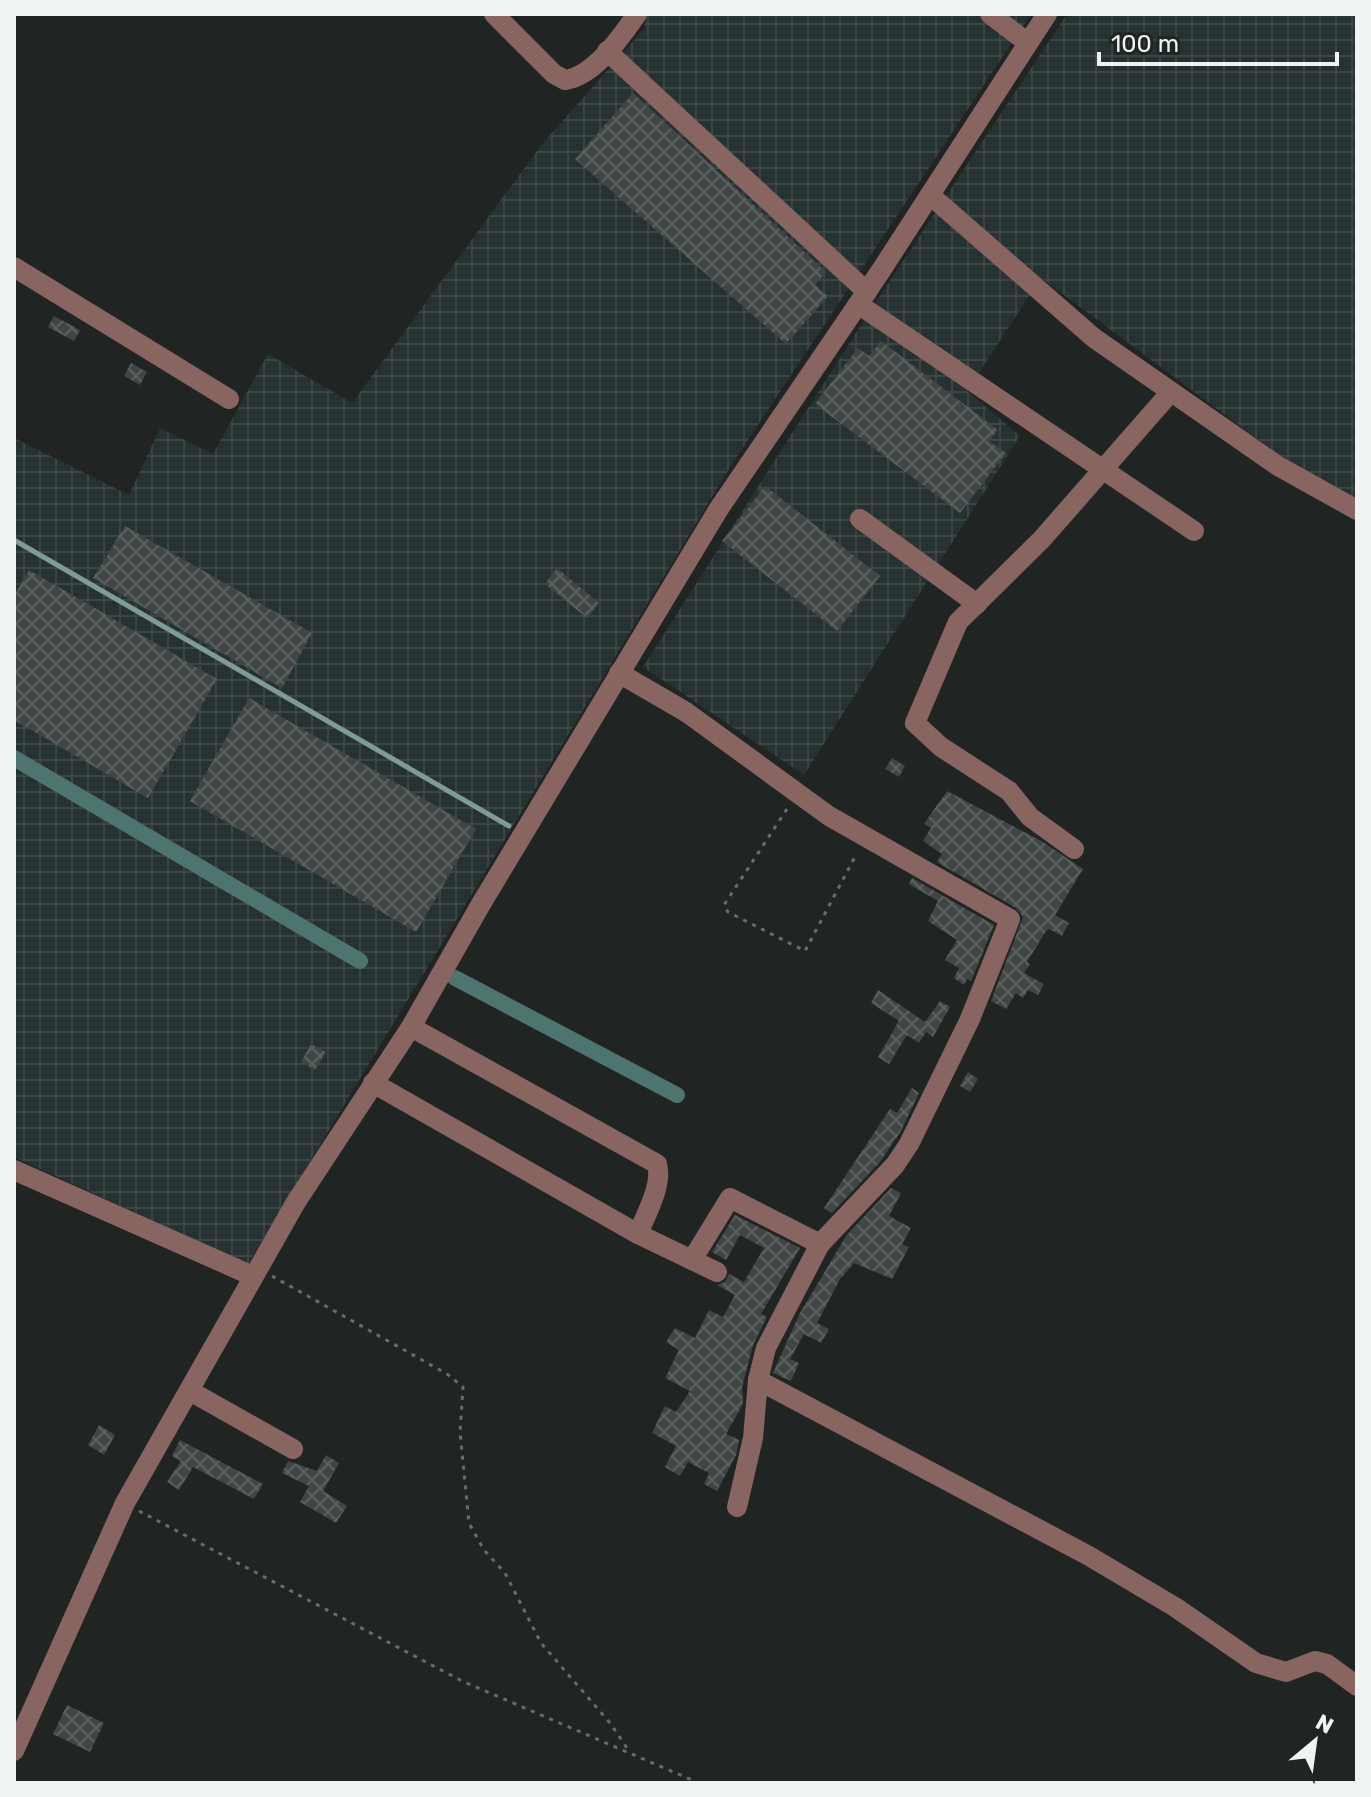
<svg xmlns="http://www.w3.org/2000/svg" width="1371" height="1797" viewBox="0 0 1371 1797" font-family="Rubik,sans-serif">
	<style>
		.industrial { fill: url(#industrial-grid) }
		.lines { fill: none; stroke-linecap: round; stroke-linejoin: round }
		.stream { stroke: #7f9a97; stroke-width: 5 }
		.canal { stroke: #4e746f; stroke-width: 16 }
		.building { fill: url(#building-cross-hatch) }
		.path { stroke: #686c6b; stroke-width: 3; stroke-dasharray: 4 6; stroke-linecap: butt }
		.minor { stroke: #896561; stroke-width: 20 }
	</style>
	<defs>
		<pattern id="industrial-grid" width="8" height="8" patternUnits="userSpaceOnUse" patternTransform="scale(2)"><rect width="8" height="8" fill="#263231"/><path d="M0 4h8M4 0v8" fill="none" stroke="#3b4645"/></pattern>
		<pattern id="building-cross-hatch" width="8" height="8" patternUnits="userSpaceOnUse" patternTransform="scale(2)"><rect width="8" height="8" fill="#404645"/><path d="M0 0l8 8M0 8l8-8" fill="none" stroke="#5c6160"/></pattern>
	</defs>
	<rect width="100%" height="100%" fill="#202524"/>
	<g class="industrial">
		<polygon points="646,14 1031,14 732,464 248,1264 14,1157 14,438 129,495 160,428 213,454 268,354 352,403 542,144 644,29"/>
		<polygon points="1067,14 1357,14 1357,502 1298,469 1041,278 967,391 1020,436 804,775 643,667 868,314"/>
	</g>
	<g class="lines">
		<polyline class="stream" points="14,540 509,826"/>
		<g class="canal">
			<polyline points="14,758 360,961"/>
			<polyline points="455,978 677,1095"/>
		</g>
	</g>
	<g class="building">
		<polygon points="633,93 826,272 815,285 828,296 786,344 575,159"/>
		<polygon points="54,316 80,330 74,341 48,327"/>
		<polygon points="881,341 998,430 989,441 1006,453 960,513 815,404 858,348 869,356"/>
		<polygon points="131,363 147,372 140,385 124,376"/>
		<polygon points="765,486 880,576 837,631 722,541"/>
		<polygon points="125,526 312,633 282,688 93,578"/>
		<polygon points="557,568 599,603 587,618 545,584"/>
		<polygon points="29,570 217,679 148,798 14,720 14,596"/>
		<polygon points="249,698 476,829 416,932 190,801"/>
		<polygon points="892,758 905,766 899,777 885,769"/>
		<polygon points="947,791 1043,842 1083,869 1055,915 1069,923 1062,936 1049,929 1046,931 1027,962 1030,964 1024,973 1044,984 1038,995 1028,990 1023,998 1016,993 1006,1009 991,1001 1023,917 1016,908 937,862 942,854 923,841 931,828 924,824"/>
		<polygon points="912,878 994,925 971,981 967,979 964,985 954,978 959,968 945,960 957,940 928,921 938,901 909,884"/>
		<polygon points="878,990 925,1022 940,1001 950,1007 933,1037 926,1032 919,1043 907,1035 889,1064 878,1057 899,1021 871,1003"/>
		<polygon points="311,1044 326,1052 315,1070 301,1062"/>
		<polygon points="968,1072 978,1079 970,1092 960,1086"/>
		<polygon points="912,1088 919,1093 901,1131 880,1162 832,1213 824,1208 890,1109 897,1113"/>
		<polygon points="891,1188 901,1193 889,1216 911,1228 902,1244 909,1247 892,1279 854,1263 840,1279 817,1323 829,1329 821,1343 804,1334 790,1359 799,1363 791,1381 773,1373 799,1315 846,1236"/>
		<polygon points="735,1215 800,1248 761,1314 767,1317 753,1345 742,1387 743,1404 726,1434 739,1440 736,1455 717,1491 704,1484 709,1473 688,1462 680,1476 665,1467 676,1446 652,1433 665,1406 676,1412 690,1391 665,1378 679,1350 666,1342 675,1328 695,1338 709,1310 723,1317 735,1295 717,1285 725,1282 729,1274 744,1282 764,1248 740,1235 726,1260 712,1252"/>
		<polygon points="99,1425 115,1435 104,1455 88,1445"/>
		<polygon points="180,1440 263,1484 254,1499 193,1467 179,1490 167,1482 181,1461 172,1456"/>
		<polygon points="326,1455 339,1463 323,1491 347,1506 336,1523 300,1502 309,1486 282,1473 288,1461 317,1471"/>
		<polygon points="67,1705 104,1723 90,1752 53,1734"/>
	</g>
	<g class="lines">
		<g class="path">
			<polyline points="787,809 724,905 728,912 805,951 857,853"/>
			<polyline points="272,1276 447,1374 463,1387 460,1432 469,1523 484,1550 505,1573 541,1643 610,1723 629,1751"/>
			<polyline points="139,1511 462,1681 699,1783"/>
		</g>
		<g class="minor">
			<path d="M494 14 554 74 565 80C594 76 621 37 637 14"/>
			<polyline points="990,14 1028,43"/>
			<polyline points="607,51 867,292"/>
			<polyline points="930,195 1094,338 1278,466 1357,510"/>
			<polyline points="14,267 229,399"/>
			<polyline points="858,304 1194,531"/>
			<polyline points="860,519 977,604"/>
			<polyline points="619,673 686,712 829,816 1010,919 970,1019 909,1144 895,1165 820,1244 730,1198 692,1260"/>
			<polyline points="1074,849 1030,817 1009,791 941,747 915,723 958,622 1042,539 1170,393"/>
			<path d="M411 1027 657 1164C663 1185 646 1214 638 1234L717 1272"/>
			<polyline points="373,1083 638,1234"/>
			<polyline points="14,1170 253,1276"/>
			<polyline points="758,1380 1089,1556 1175,1607 1256,1663 1286,1672 1315,1661 1327,1664 1357,1686"/>
			<polyline points="190,1391 293,1449"/>
			<polyline points="737,1507 753,1438 758,1380 766,1348 820,1244"/>
			<polyline points="14,1751 125,1503 296,1202 411,1027 481,904 718,510 880,272 1047,14"/>
		</g>
	</g>
	<rect width="1371" height="1797" fill="none" stroke="#f0f3f3" stroke-width="32"/>
	<g transform="translate(1315 1741) rotate(29)" stroke="#202524" stroke-width="6" paint-order="stroke">
	<path d="M0-6L14 30L0 20L-14 30Z" fill="#f0f3f3"/>
	<text y="-12" font-size="22" font-weight="bold" text-anchor="middle" fill="#f0f3f3">N</text>
	</g>
	<path d="M1099 52v12h238v-12" fill="none" stroke="#f0f3f3" stroke-width="4"/>
	<text x="1111" y="52" font-size="24" fill="#f0f3f3" stroke="#202524" stroke-width="6" paint-order="stroke">100 m</text>
</svg>
